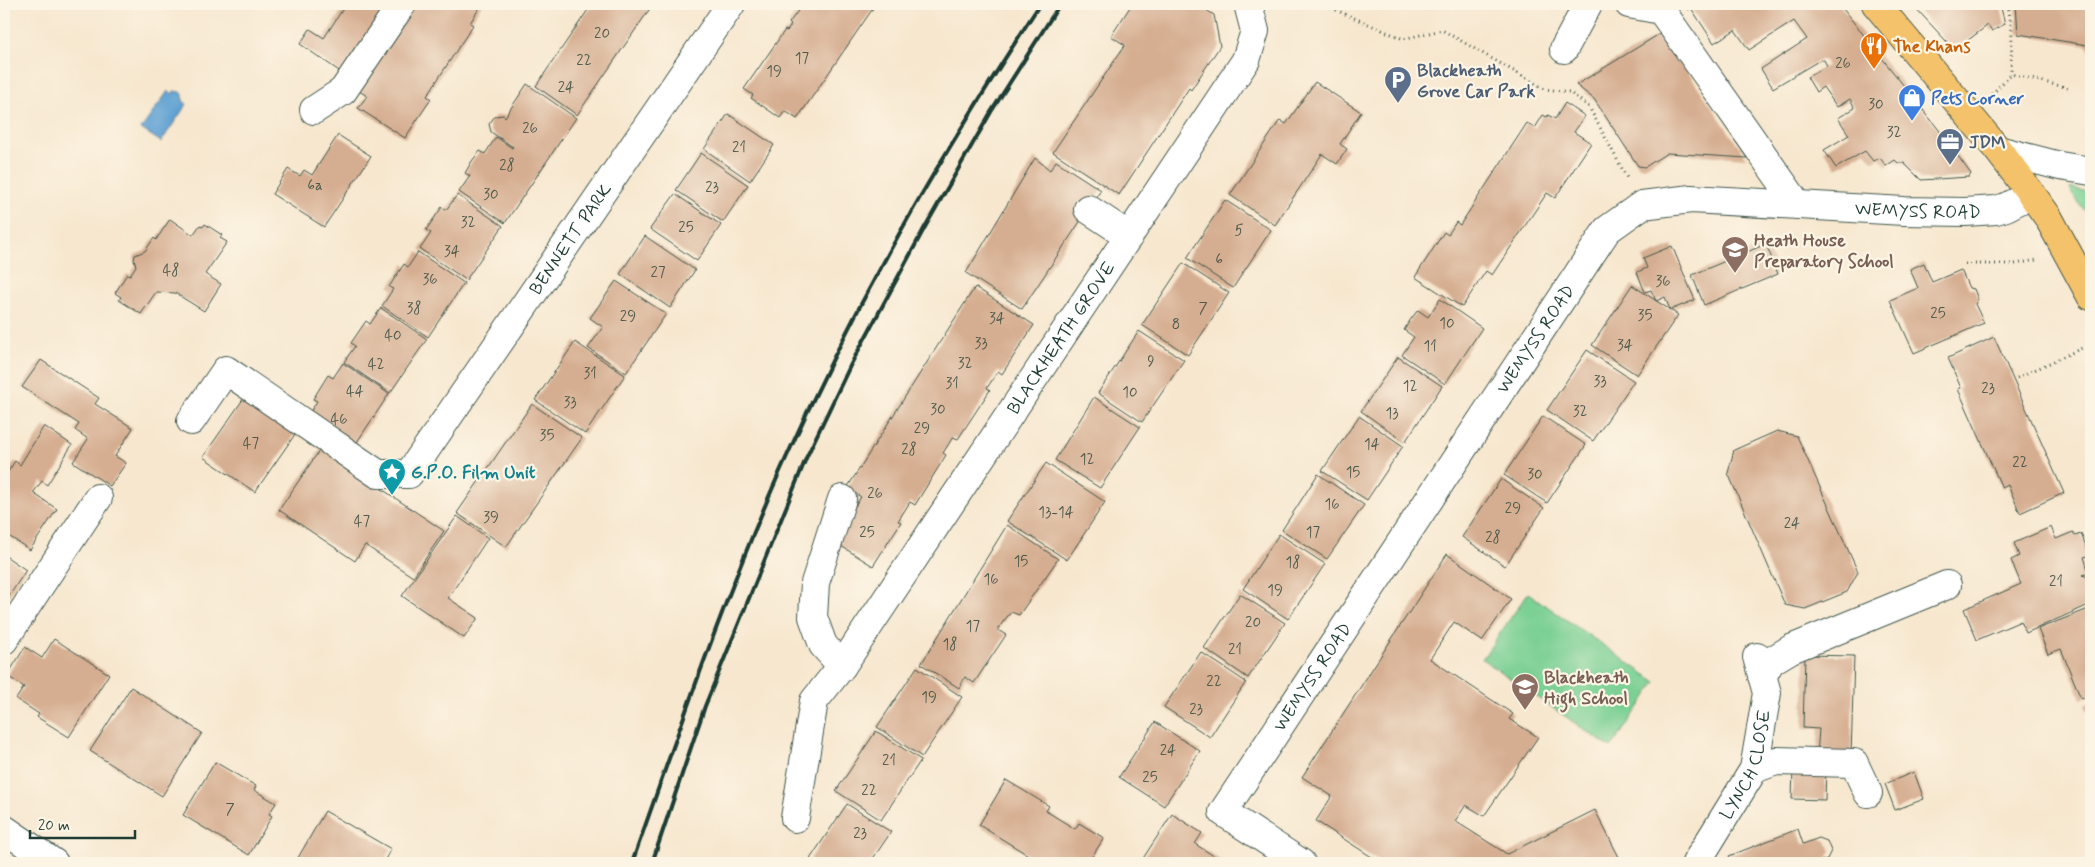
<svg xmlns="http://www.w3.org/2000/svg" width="2095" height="867" viewBox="0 0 2095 867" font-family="Mynerve,sans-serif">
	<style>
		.green { fill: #7bd094; stroke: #4d8664 }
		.water { fill: #60a1d3; stroke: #406f84 }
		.building { fill: #d5ad90 }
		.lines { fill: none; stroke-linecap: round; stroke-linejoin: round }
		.minor-casing { stroke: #3f564b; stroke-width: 30 }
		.major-casing { stroke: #3f564b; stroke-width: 30 }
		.path { stroke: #3f564b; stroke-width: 3; stroke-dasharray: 1 4; stroke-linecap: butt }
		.minor { stroke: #fff; stroke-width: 28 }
		.major { stroke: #f4c26a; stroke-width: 28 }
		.rail { stroke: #1f3d34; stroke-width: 4 }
		.labels { text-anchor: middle; stroke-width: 4.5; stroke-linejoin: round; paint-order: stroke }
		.number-label { font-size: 15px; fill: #4c594b }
		.food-label { font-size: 18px; font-weight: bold; fill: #c56008; stroke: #fcf5e5; text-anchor: start }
		.service-label { font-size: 18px; font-weight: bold; fill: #4e5e75; stroke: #fcf5e5; text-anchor: start }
		.shop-label { font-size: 18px; font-weight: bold; fill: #366cbe; stroke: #fcf5e5; text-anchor: start }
		.street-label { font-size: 18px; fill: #1f3d34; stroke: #fcf5e5 }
		.education-label { font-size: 18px; font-weight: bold; fill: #785e54; stroke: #fcf5e5; text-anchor: start }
		.culture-label { font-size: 18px; font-weight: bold; fill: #0d838f; stroke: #fcf5e5; text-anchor: start }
	</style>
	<rect width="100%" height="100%" fill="#fcf5e5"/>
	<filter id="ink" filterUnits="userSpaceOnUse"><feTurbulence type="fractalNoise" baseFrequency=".02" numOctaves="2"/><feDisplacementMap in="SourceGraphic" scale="10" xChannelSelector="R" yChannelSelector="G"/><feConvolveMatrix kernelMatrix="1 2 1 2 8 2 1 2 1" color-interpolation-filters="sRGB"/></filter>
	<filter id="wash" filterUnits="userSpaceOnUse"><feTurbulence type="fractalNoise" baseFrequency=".0096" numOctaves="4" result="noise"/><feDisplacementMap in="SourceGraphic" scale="20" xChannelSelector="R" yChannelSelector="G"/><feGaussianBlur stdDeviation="1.12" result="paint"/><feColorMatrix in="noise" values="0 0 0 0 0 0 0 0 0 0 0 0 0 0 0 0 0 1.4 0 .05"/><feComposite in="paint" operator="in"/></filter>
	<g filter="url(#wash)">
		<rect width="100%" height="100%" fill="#f7e7cf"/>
		<g class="green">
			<polygon points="2070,188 2091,193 2091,219 2071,192"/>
			<polygon points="1528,593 1656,682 1611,748 1482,659"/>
		</g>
		<polygon class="water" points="168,91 172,94 174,91 181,92 183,94 183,101 187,104 161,142 141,129"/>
		<g id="blocks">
			<g class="building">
				<polygon points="346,4 393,4 345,75 300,44 310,29 324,38"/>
				<polygon points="410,4 482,4 470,23 473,25 427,96 431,99 405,138 358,108 367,96 353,87"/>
				<polygon points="592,4 648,4 651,7 577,115 536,86"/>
				<polygon points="803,4 876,4 797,119 785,111 780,118 751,98 753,95 744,89 785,30 787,31 791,25 789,23"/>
				<polygon points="1132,4 1197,4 1214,15 1220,46 1191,90 1189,88 1119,195 1053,152 1125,45 1111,36"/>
				<polygon points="1684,4 1839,4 1939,130 1971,174 1969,177 1921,180 1904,163 1898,163 1895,160 1886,166 1880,158 1873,161 1865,151 1836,168 1824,150 1849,135 1838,118 1855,108 1850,99 1837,107 1823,87 1816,92 1807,77 1827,66 1824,60 1820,60 1773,88 1761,69 1807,39 1794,21 1749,50 1735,30 1714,43 1691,8 1688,10"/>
				<polygon points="1912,4 2000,4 2005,24 1992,31 1988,25 1963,44 1955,47 1947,42"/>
				<polygon points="2016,4 2091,4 2091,53 2087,45 2018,34"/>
				<polygon points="1661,33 1747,158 1667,153 1645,167 1638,166 1594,99 1576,85"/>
				<polygon points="1315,82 1361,112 1340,144 1347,149 1337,164 1322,154 1275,225 1230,195 1280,120 1286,124"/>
				<polygon points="527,84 576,118 505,223 459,192 470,176 465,173 472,161 480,151 485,154 496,137 512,148 513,147 491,132 489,124 495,116 503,115 505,117"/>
				<polygon points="1565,103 1585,116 1574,132 1591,143 1555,198 1547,193 1492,275 1486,271 1462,307 1415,277 1444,232 1448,235 1456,222 1460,225 1527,123 1535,128 1543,115 1547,117 1548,115 1555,119"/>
				<polygon points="728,114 774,145 750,181 704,149"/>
				<polygon points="338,135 371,156 324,227 272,194 288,169 300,176 304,170 312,175"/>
				<polygon points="701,153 748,185 723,222 676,190"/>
				<polygon points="1035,158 1050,170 1056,161 1101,190 1022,309 966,273"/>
				<polygon points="675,194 721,225 697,261 650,229"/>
				<polygon points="457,195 503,226 466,280 420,249 431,233 426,230 442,207 446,210"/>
				<polygon points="1225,200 1271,230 1233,288 1187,258"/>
				<polygon points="170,219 193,235 200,225 203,227 205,224 222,235 220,238 227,242 205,274 221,284 204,311 175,293 156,292 141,314 119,300 121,297 115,293 127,274 130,275 136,266 134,260 135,255 145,251 154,238 156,240"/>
				<polygon points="645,236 695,270 670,308 620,274"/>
				<polygon points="1766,244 1778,274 1704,305 1692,275"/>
				<polygon points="1672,246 1695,300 1670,310 1665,297 1656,301 1651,290 1645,292 1637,272 1647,268 1643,258"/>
				<polygon points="418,252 464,283 428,337 382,306 393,289 389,287 396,276 404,264 408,267"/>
				<polygon points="1183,263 1229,293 1188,355 1142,325"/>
				<polygon points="1924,263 1932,282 1961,270 1969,288 1974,289 1978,299 1975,304 1984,323 1914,353 1890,300 1918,288 1910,269"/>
				<polygon points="616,281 666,314 626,373 588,348 603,327 590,318"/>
				<polygon points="1632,285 1678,315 1637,375 1592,345"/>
				<polygon points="975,287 1034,325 1002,374 998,371 987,388 990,390 958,439 953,437 943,453 946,455 915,505 910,502 898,521 901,522 873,566 833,541 861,497 847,488"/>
				<polygon points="1440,299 1482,328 1445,384 1402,355 1414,337 1404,330 1411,319 1418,310 1428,317"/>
				<polygon points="381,308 427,339 390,393 344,362 355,346 351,343 366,321 370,324"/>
				<polygon points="1139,331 1184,360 1142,422 1098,393"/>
				<polygon points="1994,337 2064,493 2020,513 2008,485 2002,488 1958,389 1961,388 1948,358"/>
				<polygon points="575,342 625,375 585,434 535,400"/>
				<polygon points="1587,350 1634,381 1593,441 1547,410"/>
				<polygon points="1398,357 1442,386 1405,442 1361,411"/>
				<polygon points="41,360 99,398 95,404 133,428 115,456 126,463 110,486 73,462 88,439 75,430 79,424 22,387"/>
				<polygon points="343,363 389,394 353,448 307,417 317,401 313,399 328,375 333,378"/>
				<polygon points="246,395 298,430 255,492 203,457"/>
				<polygon points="1094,397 1140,427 1100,488 1055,460"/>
				<polygon points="532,404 582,438 506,547 457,513"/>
				<polygon points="1359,416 1403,446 1367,500 1322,471"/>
				<polygon points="1543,416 1586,445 1547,503 1504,475"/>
				<polygon points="44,426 72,445 47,485 42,481 33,493 57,509 30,550 4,533 4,478 15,461 20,465"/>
				<polygon points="1777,431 1797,436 1858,572 1847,592 1805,609 1785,605 1728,473 1734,450"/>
				<polygon points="321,448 444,531 413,577 365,545 355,561 279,510"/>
				<polygon points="1046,463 1105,502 1067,560 1007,521"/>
				<polygon points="1318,474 1364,505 1327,559 1282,530"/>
				<polygon points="1501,479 1544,508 1505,566 1462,537"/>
				<polygon points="457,516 488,538 448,598 478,618 464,638 402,596"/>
				<polygon points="1007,525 1058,559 1019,615 1011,612 1003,622 998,630 1006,635 974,683 965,677 959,688 921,664"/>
				<polygon points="2051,527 2056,539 2073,532 2075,536 2081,534 2090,555 2084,557 2089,573 2082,575 2091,578 2091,604 2026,633 2021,621 1977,640 1964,609 2021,584 2011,560 2019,556 2014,543"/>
				<polygon points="1279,534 1325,564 1288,619 1243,589"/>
				<polygon points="1447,554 1511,599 1482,641 1454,622 1430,659 1513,714 1509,719 1538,737 1484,816 1466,805 1455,821 1507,854 1595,810 1622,863 1459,863 1452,859 1449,863 1381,863 1316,821 1332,796 1302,777"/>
				<polygon points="4,555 26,570 4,604"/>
				<polygon points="1240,594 1285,623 1248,678 1204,648"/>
				<polygon points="2091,608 2091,695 2081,699 2061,649 2048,654 2038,629"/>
				<polygon points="54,639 109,674 69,737 37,717 39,714 16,699 24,687 7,676 25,647 42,658"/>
				<polygon points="1201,652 1246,682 1210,737 1164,707"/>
				<polygon points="1805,655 1854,656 1851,757 1817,756 1819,729 1803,728"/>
				<polygon points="917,667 962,697 922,757 877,727"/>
				<polygon points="131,687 202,733 162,796 90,751"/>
				<polygon points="2091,702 2091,719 2085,705"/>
				<polygon points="1155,722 1200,751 1164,806 1119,777"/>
				<polygon points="876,731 921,760 881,820 836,791"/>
				<polygon points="215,762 256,786 254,790 276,803 269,814 272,816 249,855 183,815"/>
				<polygon points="1793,768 1826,769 1825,800 1792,799"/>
				<polygon points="1914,772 1924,799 1895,810 1885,784"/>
				<polygon points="1006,780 1049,806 1046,811 1075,829 1079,823 1104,838 1088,863 1041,863 979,825"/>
				<polygon points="847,804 891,832 870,863 817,863 810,859"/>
				<polygon points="325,811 391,849 383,863 295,863"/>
				<polygon points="1172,814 1202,833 1195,844 1225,863 1140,863"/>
				<polygon points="1798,829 1803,844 1819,838 1827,841 1831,851 1827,859 1817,863 1732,863 1729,856"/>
			</g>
		</g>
	</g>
	<g filter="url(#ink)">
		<use href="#blocks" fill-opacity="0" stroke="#3f564b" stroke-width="1"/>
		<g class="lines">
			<defs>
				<g id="minor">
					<polyline points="1629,4 1661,10 1798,205"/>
					<polyline points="1564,49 1588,4"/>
					<polyline points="314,110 343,91 402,4"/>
					<polyline points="1998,150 2060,166 2091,171"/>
					<polyline points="1088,209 1129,236"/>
					<path id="s1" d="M191 421 226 370 378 474H409L731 4"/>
					<polyline points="842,499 815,583 813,617 823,645 842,666"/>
					<polyline points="4,640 98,498"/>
					<polyline points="1762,676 1771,661 1791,649 1947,585"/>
					<polyline points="1754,769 1776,761 1854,763 1868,793"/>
					<path id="s2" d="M795 818 814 701 842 666 1246 60 1255 31 1248 4"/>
					<polyline points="4,829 54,863"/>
					<path id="s3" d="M1301 863 1223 812 1607 230 1642 205 1691 199 1904 211 1965 212 1996 210 2006 207 2031 194"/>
					<path id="s4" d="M1696 863 1754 769 1767 693 1757 657"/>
				</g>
				<polyline id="major" points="1876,4 1998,150 2033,196 2048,217 2091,296"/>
			</defs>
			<use href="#minor" class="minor-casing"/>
			<use href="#major" class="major-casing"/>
			<g class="path">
				<polyline points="1322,4 1403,39 1442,30 1545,89 1569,92 1589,107 1627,178"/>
				<polyline points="2008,4 2012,31 2011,74"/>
				<polyline points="1992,94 2011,74 2069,88"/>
				<polyline points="1965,264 2015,264 2037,260"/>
				<polyline points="2017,378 2082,348"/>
			</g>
			<use href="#minor" class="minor"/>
			<use href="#major" class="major"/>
			<g class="rail">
				<path d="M632 863C679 731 724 597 781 469 819 384 861 301 907 220 948 147 994 75 1040 4"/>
				<polyline points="652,863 705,706 807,456 850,366 925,227 991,112 1060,4"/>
			</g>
		</g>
	</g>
	<defs>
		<symbol id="restaurant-pin" viewBox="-11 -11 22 30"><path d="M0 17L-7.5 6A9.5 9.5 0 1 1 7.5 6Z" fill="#e8710a" stroke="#fcf5e5"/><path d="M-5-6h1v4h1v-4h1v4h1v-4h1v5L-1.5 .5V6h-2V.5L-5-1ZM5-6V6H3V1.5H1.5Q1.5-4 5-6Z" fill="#fff"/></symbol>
		<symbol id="parking-pin" viewBox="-11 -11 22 30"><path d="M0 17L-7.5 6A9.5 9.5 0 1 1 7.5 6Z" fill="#5c6f8a" stroke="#fcf5e5"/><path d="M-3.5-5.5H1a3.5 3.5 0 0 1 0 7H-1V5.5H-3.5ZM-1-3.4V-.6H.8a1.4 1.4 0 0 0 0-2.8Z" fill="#fff"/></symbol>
		<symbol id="shop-pin" viewBox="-11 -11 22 30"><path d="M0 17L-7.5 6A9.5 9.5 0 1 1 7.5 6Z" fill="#3f7fe0" stroke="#fcf5e5"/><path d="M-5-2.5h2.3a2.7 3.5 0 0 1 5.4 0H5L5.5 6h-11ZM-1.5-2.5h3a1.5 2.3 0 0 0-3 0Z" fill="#fff"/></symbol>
		<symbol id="office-pin" viewBox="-11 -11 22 30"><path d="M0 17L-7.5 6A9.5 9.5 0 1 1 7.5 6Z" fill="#5c6f8a" stroke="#fcf5e5"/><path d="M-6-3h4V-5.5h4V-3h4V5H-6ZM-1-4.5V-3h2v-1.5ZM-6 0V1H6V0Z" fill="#fff"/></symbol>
		<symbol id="school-pin" viewBox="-11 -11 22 30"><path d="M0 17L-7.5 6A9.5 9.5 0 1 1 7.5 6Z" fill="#8d6e63" stroke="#fcf5e5"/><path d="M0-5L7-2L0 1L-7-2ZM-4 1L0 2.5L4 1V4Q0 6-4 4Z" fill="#fff"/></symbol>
		<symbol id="sight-pin" viewBox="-11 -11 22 30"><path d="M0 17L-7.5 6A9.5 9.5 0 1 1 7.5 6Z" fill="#0f9aa8" stroke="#fcf5e5"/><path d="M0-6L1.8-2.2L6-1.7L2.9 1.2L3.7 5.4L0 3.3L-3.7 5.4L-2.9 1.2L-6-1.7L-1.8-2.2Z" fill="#fff"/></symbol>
	</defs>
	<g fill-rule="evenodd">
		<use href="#restaurant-pin" x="1858" y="30" width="32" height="43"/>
		<use href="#parking-pin" x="1382" y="64" width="32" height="43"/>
		<use href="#shop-pin" x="1896" y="82" width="32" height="43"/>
		<use href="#office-pin" x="1934" y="126" width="32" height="43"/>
		<use href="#school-pin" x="1719" y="234" width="32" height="43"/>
		<use href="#sight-pin" x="376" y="456" width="32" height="43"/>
		<use href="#school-pin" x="1509" y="671" width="32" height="43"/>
	</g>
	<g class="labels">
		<g class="number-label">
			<text x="602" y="38">20</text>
			<text x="802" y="63">17</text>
			<text x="584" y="65">22</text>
			<text x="1843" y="68">26</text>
			<text x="774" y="76">19</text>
			<text x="566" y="92">24</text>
			<text x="1876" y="109">30</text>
			<text x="530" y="133">26</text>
			<text x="1894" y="137">32</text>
			<text x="739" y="152">21</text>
			<text x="507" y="170">28</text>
			<text x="315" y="190">6a</text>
			<text x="712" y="192">23</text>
			<text x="491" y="199">30</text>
			<text x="468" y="227">32</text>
			<text x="686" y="232">25</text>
			<text x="1239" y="235">5</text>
			<text x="452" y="256">34</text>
			<text x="1219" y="264">6</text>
			<text x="171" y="275">48</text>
			<text x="658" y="277">27</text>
			<text x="430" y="284">36</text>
			<text x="1663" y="286">36</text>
			<text x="414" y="313">38</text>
			<text x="1203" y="313">7</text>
			<text x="1938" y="318">25</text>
			<text x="1645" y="320">35</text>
			<text x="628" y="321">29</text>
			<text x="997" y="323">34</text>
			<text x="1447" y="328">10</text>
			<text x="1176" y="329">8</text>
			<text x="393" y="340">40</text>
			<text x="981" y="348">33</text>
			<text x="1625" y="350">34</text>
			<text x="1430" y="351">11</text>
			<text x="1151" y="366">9</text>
			<text x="965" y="368">32</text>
			<text x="376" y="369">42</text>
			<text x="590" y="378">31</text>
			<text x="1600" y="386">33</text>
			<text x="952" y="388">31</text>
			<text x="1410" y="391">12</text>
			<text x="1988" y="393">23</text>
			<text x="355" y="396">44</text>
			<text x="1130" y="397">10</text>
			<text x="570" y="407">33</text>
			<text x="938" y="414">30</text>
			<text x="1580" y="416">32</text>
			<text x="1392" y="418">13</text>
			<text x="339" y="424">46</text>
			<text x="922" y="433">29</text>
			<text x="547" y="440">35</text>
			<text x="251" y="448">47</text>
			<text x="1372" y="449">14</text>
			<text x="909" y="454">28</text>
			<text x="1087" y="464">12</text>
			<text x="2020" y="467">22</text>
			<text x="1353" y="477">15</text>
			<text x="1535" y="479">30</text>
			<text x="875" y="498">26</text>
			<text x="1332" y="509">16</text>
			<text x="1513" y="513">29</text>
			<text x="1056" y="517">13-14</text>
			<text x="491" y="522">39</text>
			<text x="362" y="526">47</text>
			<text x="1792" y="528">24</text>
			<text x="867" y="537">25</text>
			<text x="1313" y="537">17</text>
			<text x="1493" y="542">28</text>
			<text x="1021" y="566">15</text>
			<text x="1293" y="567">18</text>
			<text x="991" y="584">16</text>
			<text x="2056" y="586">21</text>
			<text x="1275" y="595">19</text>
			<text x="1253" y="627">20</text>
			<text x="973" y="631">17</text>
			<text x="950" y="649">18</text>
			<text x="1235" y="654">21</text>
			<text x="1214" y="686">22</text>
			<text x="929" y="702">19</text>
			<text x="1196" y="714">23</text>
			<text x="1168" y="755">24</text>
			<text x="889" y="765">21</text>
			<text x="1150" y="782">25</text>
			<text x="869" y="795">22</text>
			<text x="230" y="814">7</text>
			<text x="860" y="838">23</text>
		</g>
		<g class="food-label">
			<text x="1893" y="52">The Khans</text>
		</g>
		<g class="service-label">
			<text x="1417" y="76">Blackheath<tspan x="1417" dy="21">Grove Car Park</tspan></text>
			<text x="1969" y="148">JDM</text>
		</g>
		<g class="shop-label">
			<text x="1931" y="104">Pets Corner</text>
		</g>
		<g class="street-label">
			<text dy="6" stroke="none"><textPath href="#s3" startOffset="1110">WEMYSS ROAD</textPath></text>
			<text dy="6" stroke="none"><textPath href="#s1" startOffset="562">BENNETT PARK</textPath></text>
			<text dy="6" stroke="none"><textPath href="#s2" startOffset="558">BLACKHEATH GROVE</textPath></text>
			<text dy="6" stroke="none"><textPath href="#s3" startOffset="660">WEMYSS ROAD</textPath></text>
			<text dy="6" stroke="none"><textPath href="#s3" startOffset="255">WEMYSS ROAD</textPath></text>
			<text dy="6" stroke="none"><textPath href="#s4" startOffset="112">LYNCH CLOSE</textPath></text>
		</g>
		<g class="education-label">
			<text x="1754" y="246">Heath House<tspan x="1754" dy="21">Preparatory School</tspan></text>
			<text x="1544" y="683">Blackheath<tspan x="1544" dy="21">High School</tspan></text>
		</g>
		<g class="culture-label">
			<text x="411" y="478">G.P.O. Film Unit</text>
		</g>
	</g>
	<rect width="2095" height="867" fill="none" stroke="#fcf5e5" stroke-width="20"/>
	<path d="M30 830v8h105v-8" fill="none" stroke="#1f3d34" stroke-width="2.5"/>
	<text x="38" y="830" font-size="15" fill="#1f3d34" stroke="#fcf5e5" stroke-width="4" paint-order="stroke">20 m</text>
</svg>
